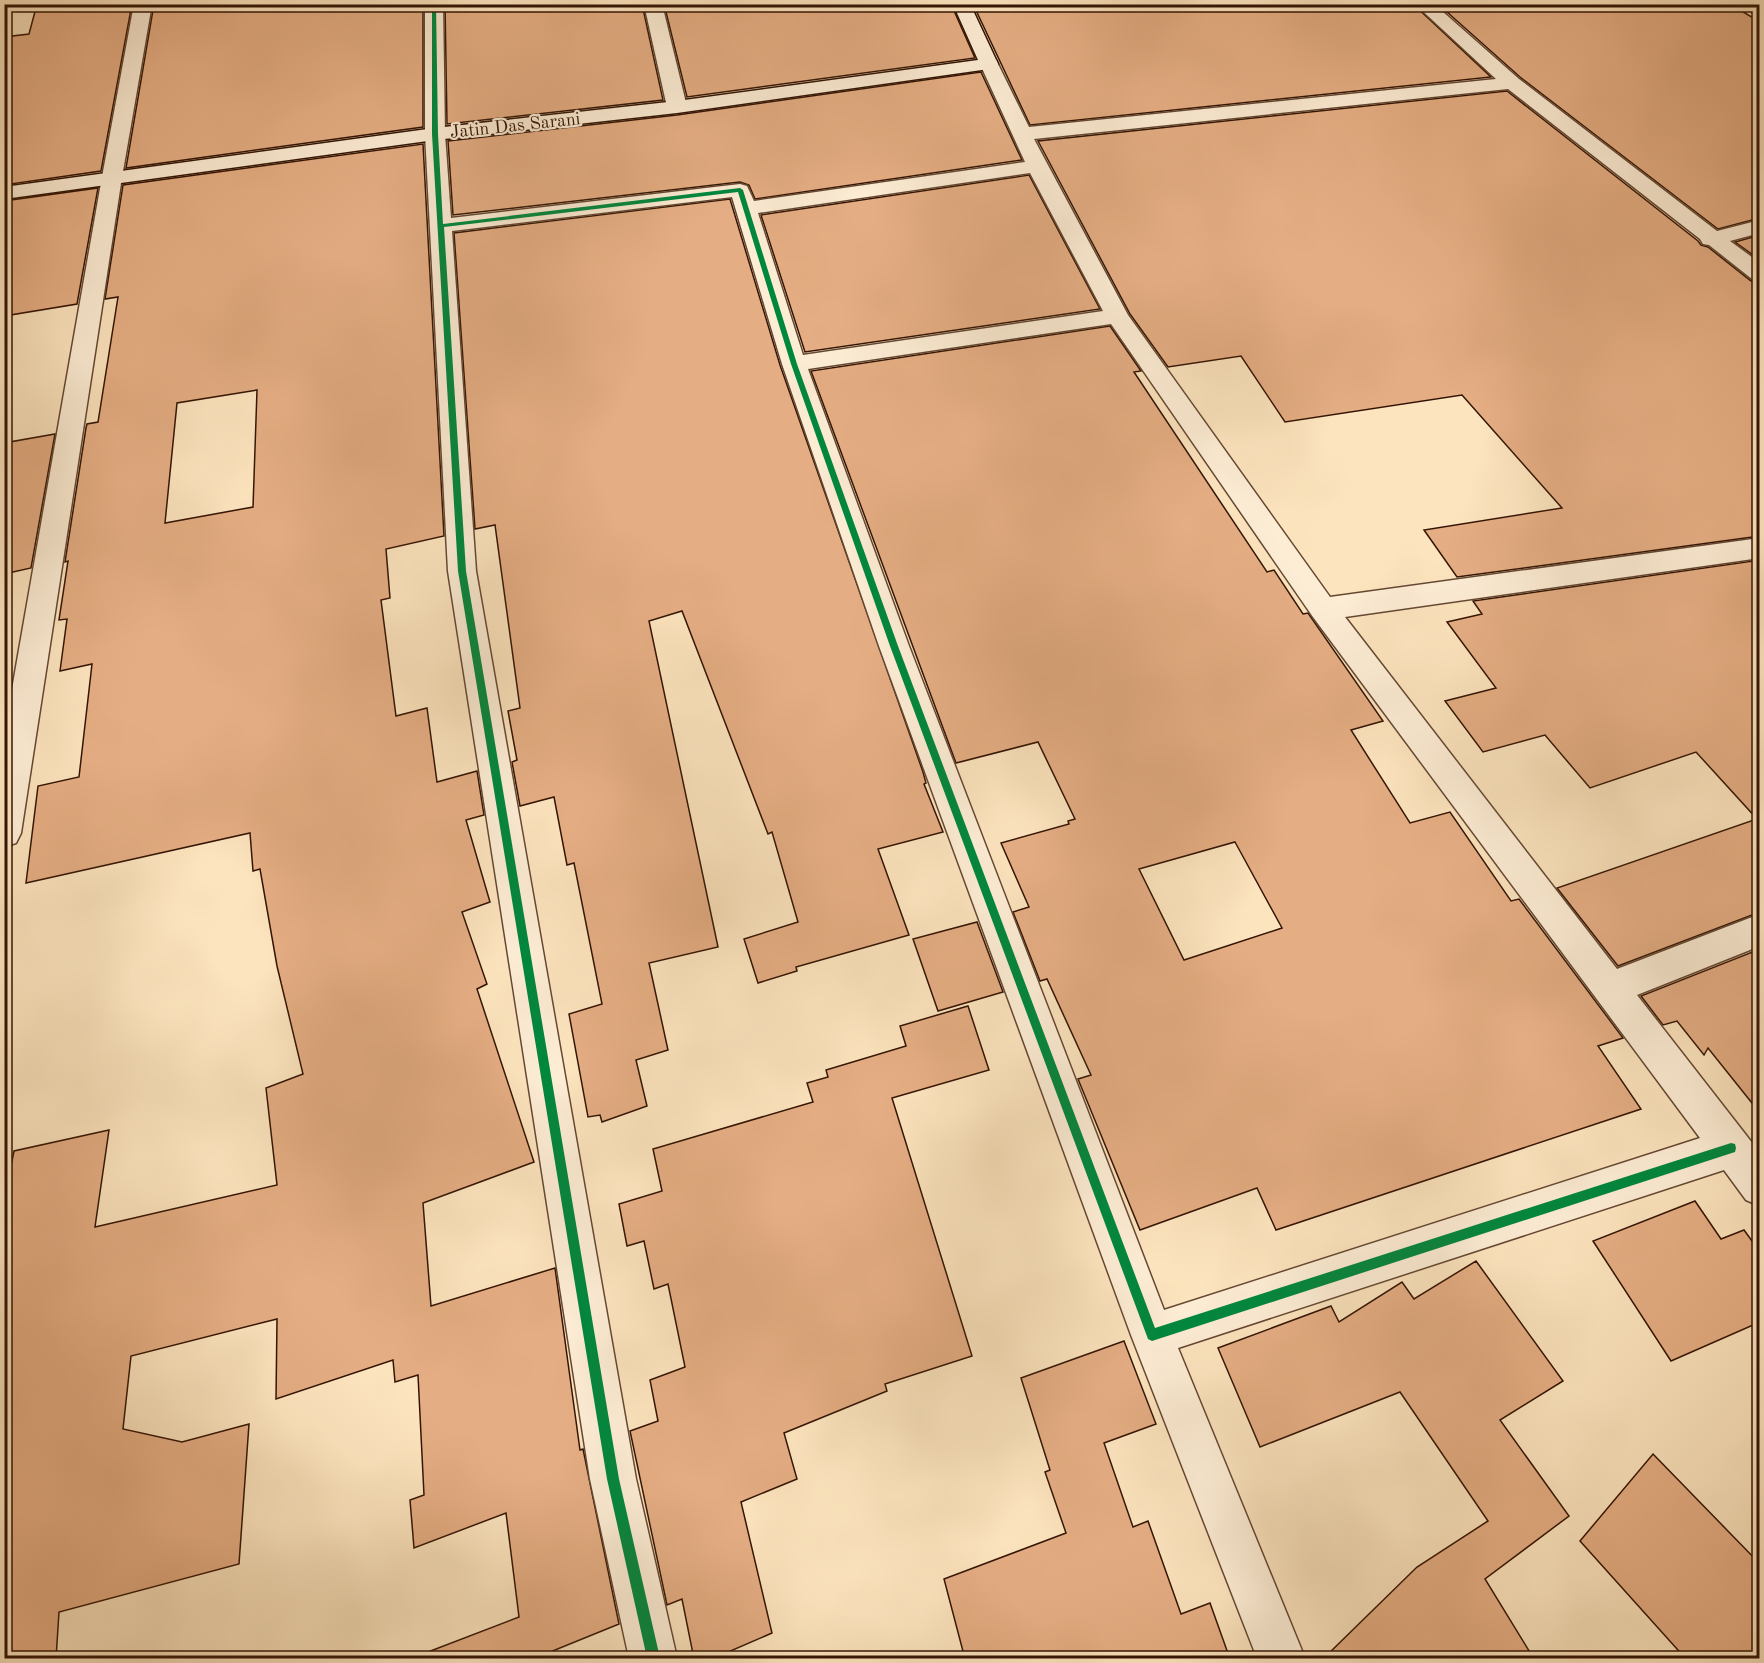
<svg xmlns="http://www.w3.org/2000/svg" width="1764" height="1663" viewBox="0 0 1764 1663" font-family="'Old Standard TT',serif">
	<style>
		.building { fill: #e5ad83; stroke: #331404; stroke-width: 1.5; fill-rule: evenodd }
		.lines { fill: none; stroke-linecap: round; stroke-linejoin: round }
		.street-casing { stroke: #654832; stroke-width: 3 }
		.secondary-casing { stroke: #331404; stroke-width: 3 }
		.street { fill: #fdedd5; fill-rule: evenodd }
		.secondary { fill: #fdedd5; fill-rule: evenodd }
		.cycleway-casing { stroke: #fdedd5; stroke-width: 4 }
		.cycleway { fill: #00873e; fill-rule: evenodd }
		.labels { text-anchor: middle; stroke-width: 4.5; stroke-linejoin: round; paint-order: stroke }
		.far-street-label { font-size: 18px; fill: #331404; stroke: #fdedd5 }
	</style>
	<rect width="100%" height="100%" fill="#fce4be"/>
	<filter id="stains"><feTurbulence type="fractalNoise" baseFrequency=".00333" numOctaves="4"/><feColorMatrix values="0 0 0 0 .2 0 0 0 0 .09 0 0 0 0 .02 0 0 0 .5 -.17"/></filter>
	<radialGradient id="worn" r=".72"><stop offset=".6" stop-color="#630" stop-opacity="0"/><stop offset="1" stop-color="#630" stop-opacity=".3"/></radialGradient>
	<g class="building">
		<polygon points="37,4 132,4 101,171 4,185 4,37 29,34"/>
		<polygon points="154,4 423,4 423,127 126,168"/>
		<polygon points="445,4 642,4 663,100 447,124"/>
		<polygon points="664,4 951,4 975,58 687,97"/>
		<polygon points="973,4 1413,4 1491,77 1030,125"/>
		<polygon points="1438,4 1730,4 1760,22 1760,218 1718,229 1520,77"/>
		<polygon points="981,72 1022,160 755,199 749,185 740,182 453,215 448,141 677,115"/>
		<polygon points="1507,91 1698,241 1701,245 1708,247 1751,281 1760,283 1760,536 1457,577 1424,530 1562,508 1462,395 1285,422 1241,356 1168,367 1130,314 1038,141"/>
		<path d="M423 144 444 536 386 549 390 598 381 600 396 716 427 708 437 782 477 771 484 815 466 820 490 902 462 912 487 984 477 989 534 1162 423 1203 431 1306 555 1268 580 1450 583 1449 619 1624 533 1659H421L420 1655 519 1617 506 1513 414 1548 410 1500 424 1495 418 1375 395 1382 393 1360 276 1399 277 1319 131 1356 123 1429 182 1442 249 1424 239 1564 59 1612 56 1659H4V1200L14 1151 109 1130 95 1227 277 1185 266 1088 303 1074 277 966 260 869 253 871 250 833 26 883 38 786 79 777 92 664 60 671 67 619 59 620 68 561 65 562 86 428 87 424 98 422 118 297 105 299 123 185ZM257 390 253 507 165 523 177 403Z"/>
		<polygon points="1029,175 1100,309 805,352 761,215"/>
		<polygon points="98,188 77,304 4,316 4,201"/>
		<polygon points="730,199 780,365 923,772 926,783 924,784 943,832 878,849 909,935 796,967 797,971 758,983 744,939 798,922 772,832 768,834 682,611 649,621 718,947 649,963 668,1050 636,1060 647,1106 602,1122 600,1115 588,1117 569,1014 602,1004 574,863 567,865 554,797 520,806 512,762 517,760 508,711 520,708 495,525 475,529 454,233"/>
		<polygon points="1760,235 1760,260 1735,242"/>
		<path d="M1110 326 1141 371 1134 372 1267 572 1274 570 1303 614 1308 613 1383 721 1351 730 1410 823 1450 812 1511 901 1519 899 1623 1038 1598 1046 1641 1109 1276 1230 1257 1188 1140 1230 1078 1079 1091 1075 1047 979 1040 981 1013 912 1029 907 1001 843 1069 824 1068 821 1075 819 1038 742 956 763 811 371ZM1235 842 1282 928 1184 960 1139 869Z"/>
		<polygon points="55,434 31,568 4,574 4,443"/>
		<polygon points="1760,560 1760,912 1618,966 1557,888 1757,819 1696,752 1590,788 1545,735 1483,752 1445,701 1496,688 1447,622 1482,614 1473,601"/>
		<polygon points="977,922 1003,992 938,1011 913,939"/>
		<polygon points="1760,949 1760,1113 1708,1048 1704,1055 1677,1021 1663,1025 1641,996"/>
		<polygon points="968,1006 989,1070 892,1098 972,1356 885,1384 887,1391 784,1433 797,1479 741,1502 772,1633 712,1659 694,1659 682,1599 667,1605 630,1431 658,1421 650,1380 685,1367 668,1284 654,1289 644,1241 627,1246 619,1204 662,1191 653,1149 813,1102 807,1083 828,1077 826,1070 906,1046 900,1026"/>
		<polygon points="1695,1201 1721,1239 1744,1230 1760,1252 1760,1322 1671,1361 1593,1241"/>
		<polygon points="1476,1261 1563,1381 1500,1420 1569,1516 1485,1579 1534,1659 1323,1659 1417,1567 1488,1521 1400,1392 1260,1447 1218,1348 1331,1306 1339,1322 1402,1282 1414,1299"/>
		<polygon points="1124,1341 1156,1424 1104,1443 1133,1527 1148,1521 1181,1614 1210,1603 1230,1659 965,1659 944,1579 1066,1533 1045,1472 1050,1470 1021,1378"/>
		<polygon points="1653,1454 1760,1564 1760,1659 1686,1659 1580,1541"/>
	</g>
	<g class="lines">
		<defs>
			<g id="street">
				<polygon points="134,4 152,4 122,177 21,833 16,843 4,847 4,735 102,177"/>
				<path d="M425 4H443L445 134 451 218 740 184 747 186 754 201 1025 162 980 64 982 60H996L998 64 1029 127 1496 79 1415 4H1434L1519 79 1717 231 1760 220V233L1730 241 1760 263V281L1752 279 1709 245 1703 244 1700 239 1508 89 1034 139 1128 315 1330 597 1760 538V558L1345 617 1617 969 1760 914V946L1637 995 1760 1153V1206L1746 1200 1724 1170 1178 1348 1305 1658H1257L1131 1335 879 646 782 364 732 197 452 231 476 571 636 1479 677 1658H629L590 1479 448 571 425 134ZM1030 173 1103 311 803 355 758 213ZM1111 324 1313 617 1700 1138 1164 1310 909 646 808 369Z"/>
				<polygon points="644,4 662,4 687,107 684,111 670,111 667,107"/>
				<polygon points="1743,4 1760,4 1760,15 1754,14"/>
			</g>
			<polygon id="secondary" points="953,4 970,4 998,64 996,68 677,113 435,140 4,199 4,187 435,128 677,101 978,60"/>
		</defs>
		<use href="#street" class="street-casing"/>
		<use href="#secondary" class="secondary-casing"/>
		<use href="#street" class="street"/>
		<use href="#secondary" class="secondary"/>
		<defs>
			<polygon id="cycleway" points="432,4 436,4 438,134 443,224 740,188 743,190 797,364 898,646 1155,1328 1731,1143 1735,1144 1736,1148 1735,1152 1152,1341 1148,1339 890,646 791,364 738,192 444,227 466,571 619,1479 660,1658 647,1658 607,1479 458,571 432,134"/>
		</defs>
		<use href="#cycleway" class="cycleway-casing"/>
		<use href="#cycleway" class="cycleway"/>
	</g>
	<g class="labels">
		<g class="far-street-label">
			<text transform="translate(515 125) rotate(-6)" y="6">Jatin Das Sarani</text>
		</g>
	</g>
	<rect width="1764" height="1663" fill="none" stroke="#fce4be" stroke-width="24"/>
	<rect x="6" y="6" width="1752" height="1651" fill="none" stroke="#331404" stroke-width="3"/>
	<rect x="12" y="12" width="1740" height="1639" fill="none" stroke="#331404" stroke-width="1.5"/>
	<rect width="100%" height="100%" filter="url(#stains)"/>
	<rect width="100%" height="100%" fill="url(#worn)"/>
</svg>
